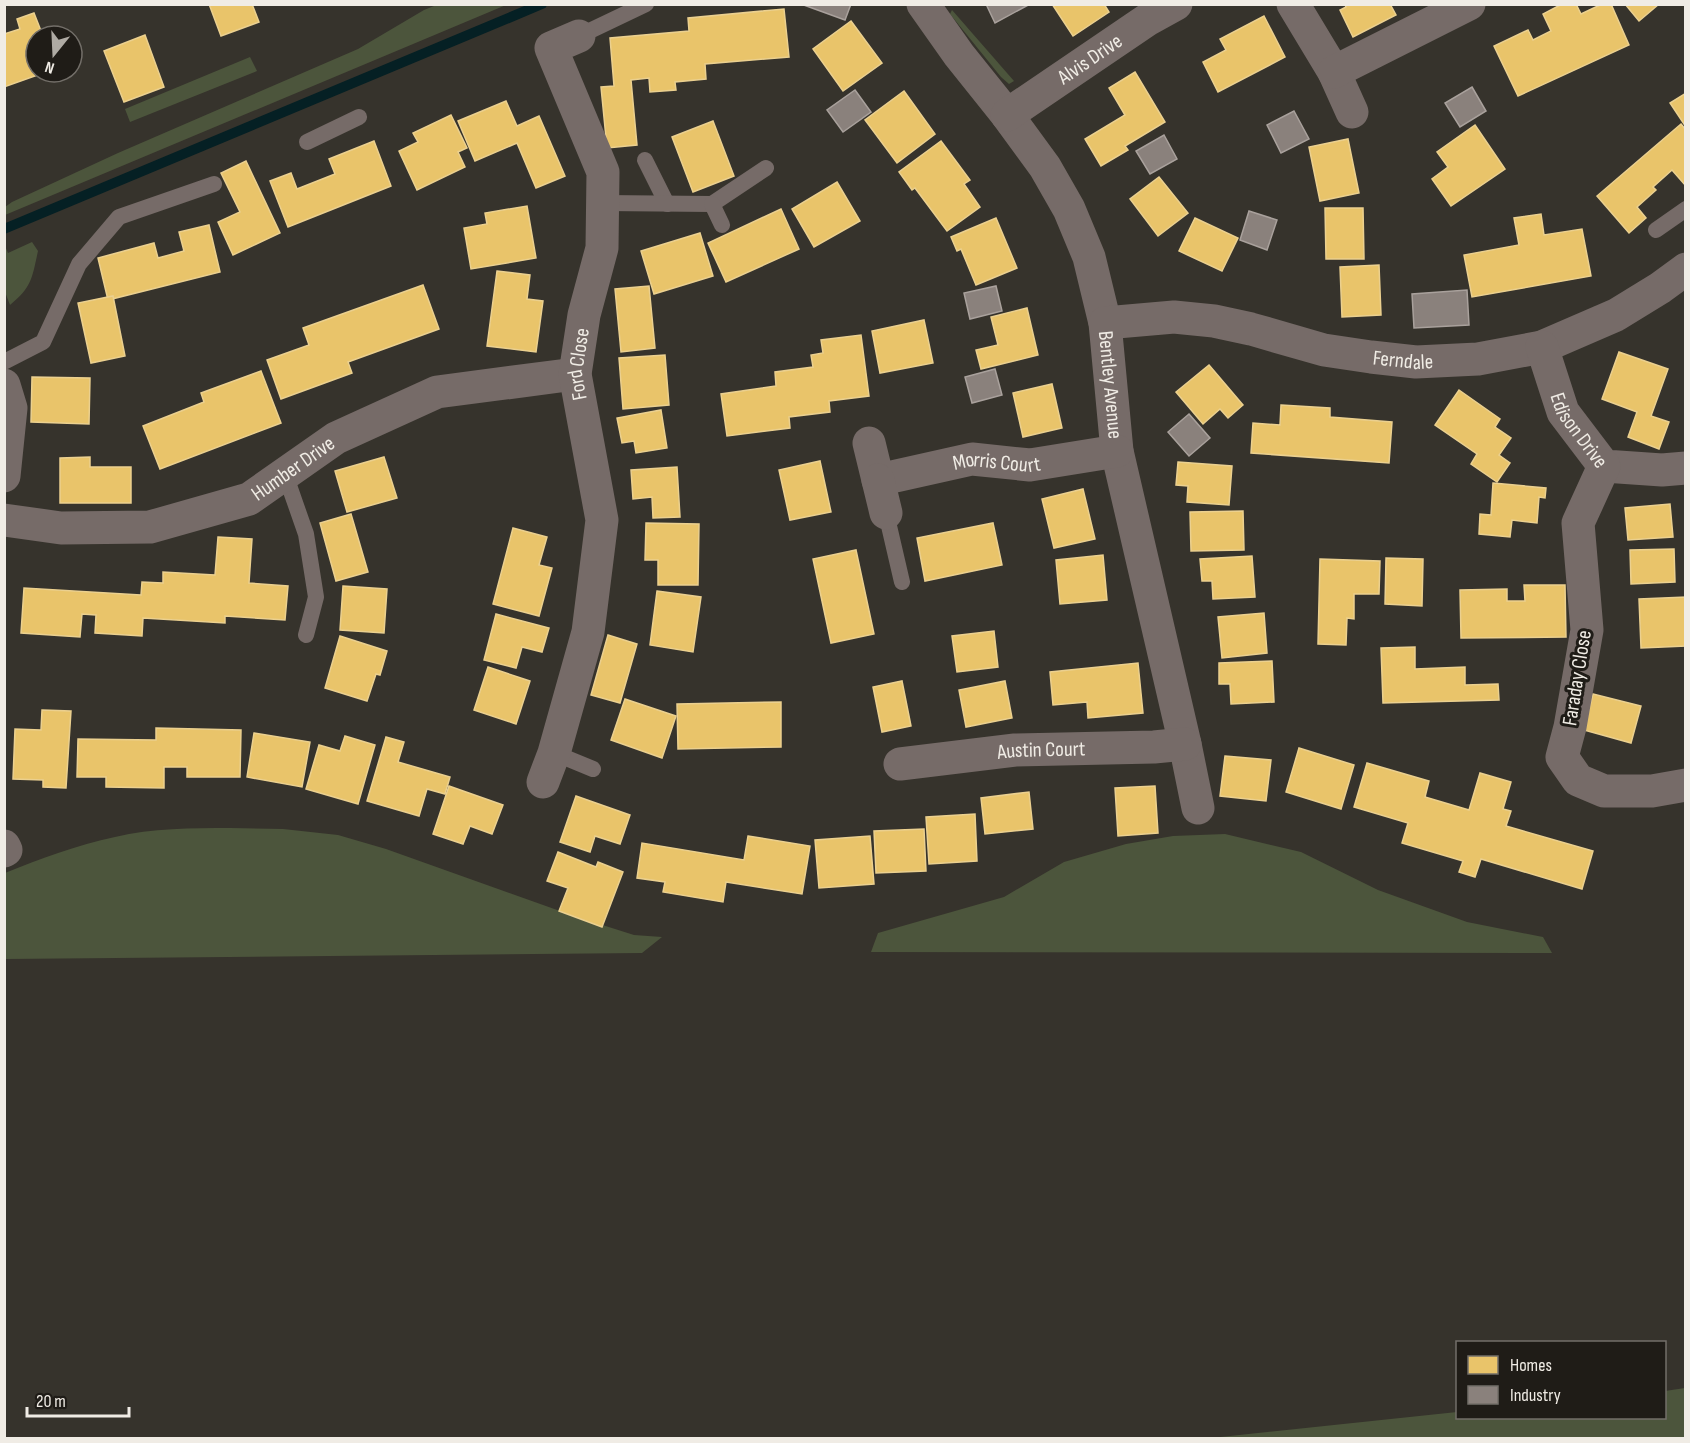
<svg xmlns="http://www.w3.org/2000/svg" width="1690" height="1443" viewBox="0 0 1690 1443" font-family="'Sofia Sans Condensed',sans-serif">
<style>
.green{fill:#4c553c}
.homes{fill:#e9c46a;stroke:#ebd08f;stroke-width:1.5}
.industry{fill:#8a817c;stroke:#a9a19c;stroke-width:1.5}
.lines{fill:none;stroke-linecap:round;stroke-linejoin:round}
.stream{stroke:#052024;stroke-width:10}
.lane{stroke:#766b68;stroke-width:16}
.street{stroke:#766b68;stroke-width:33}
.labels{text-anchor:middle;dominant-baseline:central;stroke-width:6;stroke-linejoin:round;paint-order:stroke}
.street-label{font-size:21px;fill:#f0ece5;stroke:#1f1c17}
</style>
<rect width="100%" height="100%" fill="#36332c"/>
<!-- green -->
<g class="green">
<polygon points="439,4 506,5 5,215 5,207 12,202 118,153 358,49 424,10"/>
<polygon points="952,10 1014,81 1009,84 1001,77 950,14"/>
<polygon points="250,57 257,71 130,122 125,109"/>
<path d="M32 242 38 251C32 278 32 287 10 305L5 292V246L8 253Z"/>
<path d="M230 828 283 829 338 835 386 849 574 916 634 935 662 937 642 953 5 959V873C40 859 77 845 115 837 152 828 192 828 230 828Z"/>
<polygon points="1225,834 1301,852 1378,890 1467,922 1543,937 1552,953 871,952 878,933 1004,897 1064,862 1126,844 1173,836"/>
<polygon points="1685,1388 1685,1438 1211,1438 1457,1412 1458,1418 1664,1418 1665,1391"/>
</g>
<!-- homes -->
<g class="homes">
<polygon points="209,4 252,4 259,22 221,36"/>
<polygon points="1052,4 1104,4 1109,12 1073,36"/>
<polygon points="1345,4 1390,4 1396,15 1353,37 1340,10 1346,7"/>
<polygon points="1562,4 1576,4 1581,14 1602,4 1611,4 1629,45 1518,96 1494,46 1528,30 1533,40 1551,31 1543,14"/>
<polygon points="1625,4 1659,4 1639,21"/>
<polygon points="784,9 789,57 705,64 706,79 675,82 676,90 650,92 649,78 631,80 637,145 607,148 601,87 614,86 610,38 689,31 688,18"/>
<polygon points="34,13 43,36 36,36 36,72 46,72 4,87 4,34 20,29 17,19"/>
<polygon points="1264,16 1285,57 1218,92 1203,62 1226,50 1220,39"/>
<polygon points="851,21 882,63 843,91 813,49"/>
<polygon points="145,35 164,87 124,102 104,51"/>
<polygon points="1135,72 1165,122 1125,146 1128,150 1101,166 1085,139 1125,115 1109,88"/>
<polygon points="904,91 935,134 897,163 865,120"/>
<polygon points="1686,93 1686,127 1670,103"/>
<polygon points="506,101 517,126 539,116 565,176 536,188 517,143 475,161 458,121"/>
<polygon points="451,115 467,148 458,152 465,167 417,190 399,151 418,142 413,133"/>
<polygon points="713,121 734,176 693,192 672,137"/>
<polygon points="1681,124 1686,130 1686,186 1672,170 1653,187 1656,190 1637,207 1646,218 1629,233 1597,196"/>
<polygon points="1475,125 1505,169 1451,206 1432,179 1448,167 1437,152"/>
<polygon points="1348,139 1359,193 1320,201 1309,147"/>
<polygon points="374,141 391,186 288,227 270,181 291,173 297,189 335,174 329,159"/>
<polygon points="941,141 970,180 964,184 980,207 947,231 915,188 912,190 899,172"/>
<polygon points="246,161 280,233 233,255 218,222 240,212 221,173"/>
<polygon points="1159,177 1188,213 1158,236 1130,199"/>
<polygon points="837,182 860,221 814,247 792,209"/>
<polygon points="527,206 536,258 471,269 464,228 487,224 485,213"/>
<polygon points="1325,208 1363,208 1364,259 1326,259"/>
<polygon points="781,209 799,249 726,282 708,243"/>
<polygon points="1541,214 1544,235 1582,229 1591,276 1472,297 1464,255 1519,245 1514,218"/>
<polygon points="996,218 1017,268 976,285 961,249 957,251 951,237"/>
<polygon points="1195,218 1238,238 1222,271 1179,251"/>
<polygon points="209,225 220,272 108,300 98,258 154,243 158,258 184,251 179,232"/>
<polygon points="700,233 713,276 654,294 641,251"/>
<polygon points="1379,265 1381,315 1342,317 1340,267"/>
<polygon points="497,271 530,275 527,299 543,301 536,352 487,346"/>
<polygon points="423,285 439,329 348,362 352,373 281,399 267,360 309,345 303,328"/>
<polygon points="649,286 655,348 621,352 615,289"/>
<polygon points="113,296 125,356 91,363 78,303"/>
<polygon points="1027,308 1038,355 981,369 976,350 998,345 991,317"/>
<polygon points="924,320 933,363 880,373 872,331"/>
<polygon points="861,335 869,396 829,401 830,412 789,417 790,428 727,436 721,394 776,386 775,372 813,367 811,355 823,353 821,340"/>
<polygon points="1619,352 1668,369 1651,416 1669,422 1659,449 1628,437 1637,412 1602,399"/>
<polygon points="665,355 669,405 623,409 619,358"/>
<polygon points="1209,365 1243,405 1228,418 1220,409 1203,424 1176,392"/>
<polygon points="261,371 281,423 160,469 143,426 204,402 201,393"/>
<polygon points="32,377 90,378 89,424 31,422"/>
<polygon points="1052,384 1062,428 1023,437 1013,393"/>
<polygon points="1459,390 1500,419 1495,427 1511,438 1499,455 1510,463 1497,482 1471,464 1477,454 1435,425"/>
<polygon points="1281,405 1330,408 1330,417 1392,422 1389,463 1251,453 1253,423 1280,425"/>
<polygon points="661,410 667,448 636,453 634,441 622,443 617,418"/>
<polygon points="90,457 90,467 131,467 131,503 60,503 60,458"/>
<polygon points="384,457 397,498 347,512 335,471"/>
<polygon points="820,461 831,512 790,520 779,470"/>
<polygon points="1178,462 1232,466 1229,505 1187,502 1188,486 1176,485"/>
<polygon points="677,467 680,517 653,518 652,497 633,499 631,470"/>
<polygon points="1493,483 1546,488 1545,498 1539,497 1537,523 1512,520 1510,537 1479,534 1480,514 1491,515"/>
<polygon points="1083,489 1095,539 1054,548 1042,499"/>
<polygon points="1670,504 1673,537 1628,540 1625,508"/>
<polygon points="1243,511 1244,550 1191,551 1190,512"/>
<polygon points="351,514 368,572 336,581 320,523"/>
<polygon points="646,523 699,524 698,585 658,585 658,560 645,560"/>
<polygon points="993,523 1002,565 925,581 917,538"/>
<polygon points="513,528 547,537 539,565 552,568 539,616 493,604"/>
<polygon points="218,537 252,539 249,583 288,586 285,620 225,616 225,623 143,618 142,636 95,633 96,615 82,614 80,637 21,633 24,588 141,595 142,582 163,583 163,572 215,575"/>
<polygon points="1674,549 1675,582 1631,584 1630,550"/>
<polygon points="856,550 874,634 831,643 813,559"/>
<polygon points="1103,555 1107,600 1060,604 1056,560"/>
<polygon points="1252,556 1255,597 1213,599 1212,581 1202,581 1200,559"/>
<polygon points="1386,558 1423,559 1422,606 1385,604"/>
<polygon points="1320,559 1380,561 1379,594 1354,594 1354,619 1347,618 1346,645 1318,644"/>
<polygon points="1524,585 1565,585 1566,637 1461,638 1460,590 1507,589 1507,601 1525,601"/>
<polygon points="343,586 387,589 384,633 340,630"/>
<polygon points="657,591 701,597 693,652 650,645"/>
<polygon points="1686,597 1686,646 1641,648 1639,599"/>
<polygon points="1264,613 1267,653 1222,658 1218,617"/>
<polygon points="496,614 549,628 542,652 522,647 516,668 484,660"/>
<polygon points="994,631 998,667 957,672 952,636"/>
<polygon points="608,635 637,644 620,703 591,695"/>
<polygon points="340,636 387,651 380,675 376,674 367,701 325,688"/>
<polygon points="1415,647 1415,669 1465,667 1465,685 1498,684 1499,700 1383,703 1381,648"/>
<polygon points="1272,661 1274,702 1231,704 1230,684 1219,684 1219,663"/>
<polygon points="1138,663 1143,713 1088,718 1087,702 1053,705 1050,672"/>
<polygon points="488,667 530,681 516,724 474,710"/>
<polygon points="902,681 911,726 882,732 873,687"/>
<polygon points="1005,681 1012,718 966,727 959,690"/>
<polygon points="1593,694 1641,706 1631,743 1584,730"/>
<polygon points="625,699 676,716 662,758 611,740"/>
<polygon points="781,702 781,747 678,749 677,704"/>
<polygon points="42,710 71,711 66,788 43,787 43,780 13,779 15,729 41,730"/>
<polygon points="156,728 241,730 240,777 187,777 187,767 164,767 164,788 106,787 106,777 77,777 78,739 156,740"/>
<polygon points="254,733 310,742 302,787 247,777"/>
<polygon points="345,736 375,745 358,804 306,789 319,745 340,751"/>
<polygon points="386,737 404,742 398,762 450,777 445,794 427,789 419,816 367,801"/>
<polygon points="1299,748 1354,765 1341,809 1286,792"/>
<polygon points="1225,756 1271,760 1266,801 1220,796"/>
<polygon points="1367,763 1429,781 1425,797 1469,810 1480,773 1511,782 1503,809 1511,811 1506,826 1593,851 1582,889 1481,859 1475,877 1459,872 1463,861 1402,843 1408,823 1354,807"/>
<polygon points="449,786 503,805 492,834 470,826 463,844 433,834"/>
<polygon points="1155,786 1158,833 1118,836 1115,788"/>
<polygon points="1029,792 1033,829 985,834 981,798"/>
<polygon points="576,796 630,815 620,844 595,836 590,852 560,842"/>
<polygon points="975,814 977,861 929,864 926,817"/>
<polygon points="924,829 926,871 876,873 874,831"/>
<polygon points="748,836 810,846 802,894 726,882 723,902 663,892 665,882 637,878 642,843 744,860"/>
<polygon points="870,836 874,884 819,888 815,840"/>
<polygon points="558,852 596,867 598,862 623,872 602,927 559,911 568,888 547,881"/>
</g>
<!-- industry -->
<g class="industry">
<polygon points="801,4 851,4 845,20"/>
<polygon points="986,4 1030,4 995,23"/>
<polygon points="1472,87 1486,111 1460,127 1445,103"/>
<polygon points="855,90 871,112 843,132 827,110"/>
<polygon points="1294,111 1309,139 1281,153 1267,125"/>
<polygon points="1164,135 1177,159 1150,174 1136,151"/>
<polygon points="1249,211 1277,220 1267,250 1240,240"/>
<polygon points="996,286 1002,311 970,319 964,293"/>
<polygon points="1467,290 1469,325 1414,328 1412,294"/>
<polygon points="995,369 1002,395 972,403 965,377"/>
<polygon points="1189,414 1210,438 1189,456 1168,432"/>
</g>
<g class="lines">
<!-- stream -->
<polyline class="stream" points="4,229 542,4"/>
<!-- lane -->
<g class="lane">
<polyline points="579,36 646,4"/>
<polyline points="307,142 359,117"/>
<polyline points="645,160 667,204"/>
<polyline points="603,203 712,204 766,168"/>
<polyline points="712,204 722,225"/>
<polyline points="1656,230 1686,209"/>
<polyline points="4,362 43,342 79,264 119,217 214,184"/>
<polyline points="285,474 306,534 316,597 306,635"/>
<polyline points="886,513 902,582"/>
<polyline points="554,753 593,769"/>
</g>
<!-- street -->
<g class="street">
<path id="s1" d="M923 4 959 55 1007 115 1045 167 1069 209 1089 257 1105 323 1117 451 1185 744 1198 808"/>
<polyline points="1293,4 1334,72 1352,112"/>
<polyline points="1334,72 1469,4"/>
<path id="s2" d="M1007 115 1147 20 1176 4"/>
<path id="s3" d="M1105 323 1174 317 1214 321 1251 329 1324 350 1371 357 1416 362 1478 359 1542 347 1616 315 1660 288 1686 269"/>
<path id="s4" d="M1542 347 1563 412 1604 466 1662 470 1686 468"/>
<polyline points="4,385 11,408 4,476"/>
<path id="s5" d="M869 443 878 480 972 459 1030 465 1117 451"/>
<polyline points="1604,466 1578,523 1587,630 1570,727 1562,757 1578,780 1604,791 1652,791 1686,785"/>
<polyline points="878,480 886,513"/>
<path id="s6" d="M4 520 61 528 150 527 249 499 336 438 437 392 575 374"/>
<path id="s7" d="M900 764 1015 750 1154 747 1185 744"/>
<path id="s8" d="M543 782 554 753 588 632 602 520 575 374 584 315 602 248 603 172 551 48 579 36"/>
<polyline points="4,846 6,850 4,851"/>
</g>
</g>
<g class="labels">
<!-- street labels -->
<g class="street-label">
<text stroke="none"><textPath href="#s2" startOffset="100">Alvis Drive</textPath></text>
<text stroke="none"><textPath href="#s3" startOffset="303">Ferndale</textPath></text>
<text stroke="none"><textPath href="#s8" startOffset="428">Ford Close</textPath></text>
<text stroke="none"><textPath href="#s1" startOffset="434">Bentley Avenue</textPath></text>
<text stroke="none"><textPath href="#s4" startOffset="92">Edison Drive</textPath></text>
<text stroke="none"><textPath href="#s5" startOffset="159">Morris Court</textPath></text>
<text stroke="none"><textPath href="#s6" startOffset="303">Humber Drive</textPath></text>
<text transform="translate(1577 678) rotate(-81)">Faraday Close</text>
<text stroke="none"><textPath href="#s7" startOffset="142">Austin Court</textPath></text>
</g>
</g>
<!-- border -->
<rect width="1690" height="1443" fill="none" stroke="#f0ece5" stroke-width="12"/>
<!-- legend -->
<rect x="1456" y="1341" width="210" height="78" fill="#1f1c17" stroke="#736f69" stroke-width="1.5"/>
<rect x="1468" y="1356" width="30" height="18" fill="#e9c46a" stroke="#736f69" stroke-width="1.5"/>
<text x="1510" y="1371" font-size="18" fill="#f0ece5">Homes</text>
<rect x="1468" y="1386" width="30" height="18" fill="#8a817c" stroke="#736f69" stroke-width="1.5"/>
<text x="1510" y="1401" font-size="18" fill="#f0ece5">Industry</text>
<!-- north arrow -->
<g transform="translate(54 54) rotate(198)"><circle r="28" fill="#1f1c17" stroke="#736f69" stroke-width="1.5"/>
<path d="M0-4.5L10 22L0 15L-10 22Z" fill="#afaba4"/>
<text y="-9" font-size="16" font-weight="bold" text-anchor="middle" fill="#f0ece5">N</text>
</g>
<!-- scale -->
<path d="M27 1407v9h102v-9" fill="none" stroke="#f0ece5" stroke-width="3"/>
<text x="36" y="1407" font-size="18" fill="#f0ece5" stroke="#1f1c17" stroke-width="4.5" paint-order="stroke">20 m</text>
</svg>
